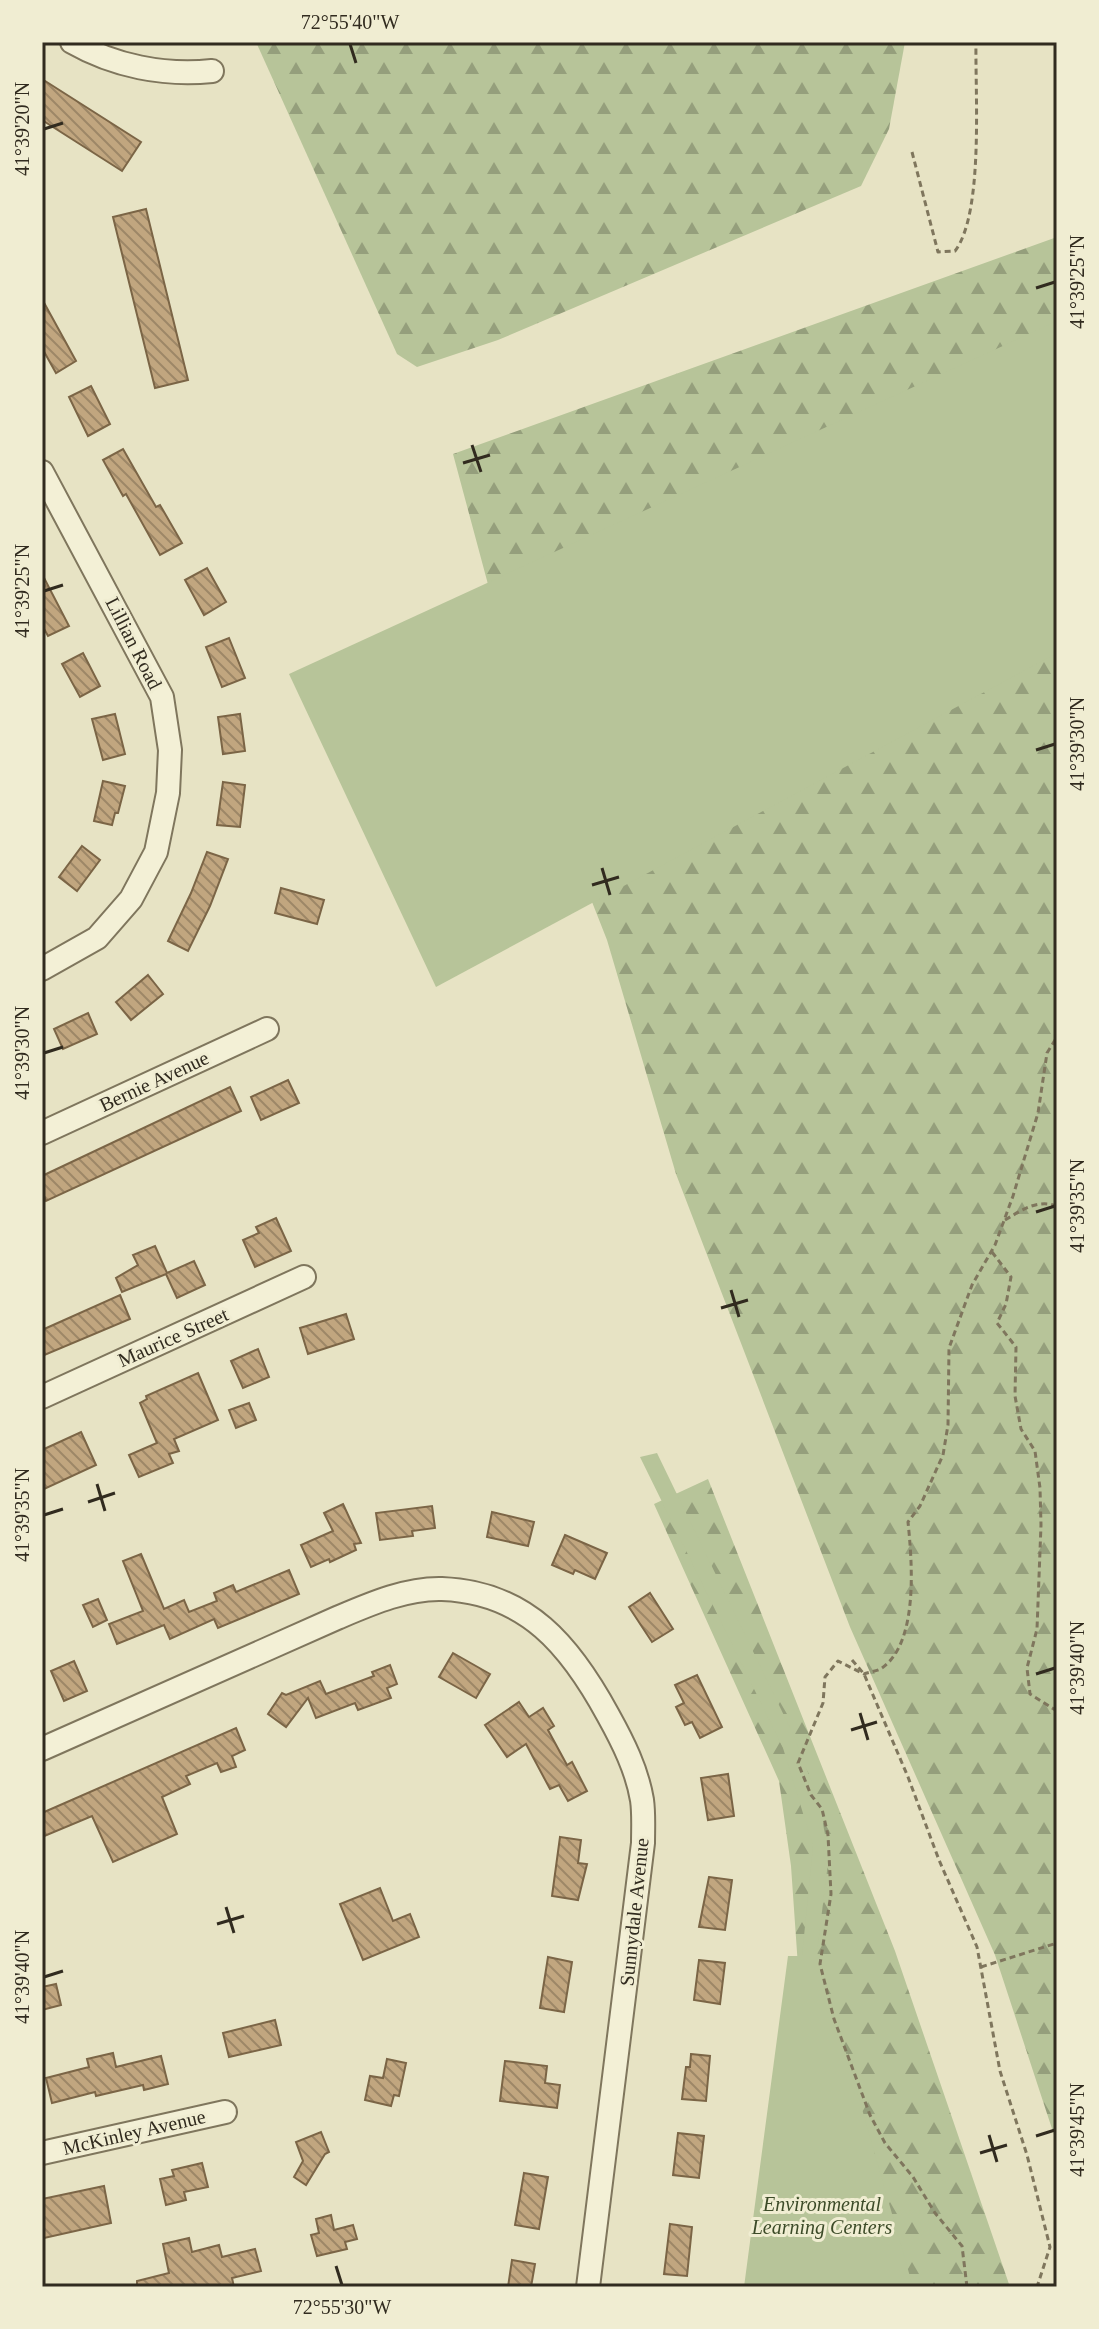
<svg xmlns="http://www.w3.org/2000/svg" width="1099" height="2329" viewBox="0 0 1099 2329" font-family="'Times New Roman',serif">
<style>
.forest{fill:url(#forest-firs)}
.green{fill:#b7c499}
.building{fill:url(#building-back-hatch);stroke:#7b6546;stroke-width:2}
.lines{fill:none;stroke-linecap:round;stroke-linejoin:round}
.street-casing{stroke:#7f765d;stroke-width:26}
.path{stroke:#7f765d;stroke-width:3;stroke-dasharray:6 4;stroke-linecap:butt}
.street{stroke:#f3f0d6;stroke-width:22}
.ticks{fill:none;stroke:#312b1f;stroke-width:3}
.labels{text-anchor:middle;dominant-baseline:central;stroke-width:6;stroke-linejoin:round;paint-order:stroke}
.street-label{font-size:20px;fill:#312b1f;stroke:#f0edd2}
.park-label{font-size:20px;font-style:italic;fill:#3c4b28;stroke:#f0edd2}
.neatline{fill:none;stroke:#312b1f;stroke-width:3}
.ticks-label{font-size:20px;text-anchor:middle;fill:#312b1f}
</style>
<defs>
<pattern id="forest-firs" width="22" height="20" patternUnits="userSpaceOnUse" patternTransform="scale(2)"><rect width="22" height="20" fill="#b7c499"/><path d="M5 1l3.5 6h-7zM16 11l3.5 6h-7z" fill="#959f7c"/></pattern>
<pattern id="building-back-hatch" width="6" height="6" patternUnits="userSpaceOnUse" patternTransform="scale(2)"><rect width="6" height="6" fill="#c1a67f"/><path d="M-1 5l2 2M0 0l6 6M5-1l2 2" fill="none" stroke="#9d8767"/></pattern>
</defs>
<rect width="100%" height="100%" fill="#e7e3c4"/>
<!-- forest -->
<g class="forest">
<polygon points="256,42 905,42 889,129 861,186 498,340 417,367 397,354"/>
<polygon points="1057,237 1057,2144 995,1955 850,1627 676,1174 607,940 533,752 453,454"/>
<polygon points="708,1479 895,1951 1010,2287 770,2287 802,2024 791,1866 779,1781 654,1504"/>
</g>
<!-- green -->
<g class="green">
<polygon points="1057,321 1057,653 436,987 289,674"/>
<polygon points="657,1453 793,1734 818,1798 829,1855 817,1952 913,2287 744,2287 788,1956 802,1956 813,1846 783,1748 640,1457"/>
</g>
<!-- building -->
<g class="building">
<polygon points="42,79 141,142 122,171 42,120"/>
<polygon points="146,209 188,380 155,388 113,217"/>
<polygon points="42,299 76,361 56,373 42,348"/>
<polygon points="91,386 110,424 88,436 69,397"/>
<polygon points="123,449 156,507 160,505 182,543 160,555 126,494 123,496 103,460"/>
<polygon points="207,568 226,602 204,615 185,580"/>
<polygon points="42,574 69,626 48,636 42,625"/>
<polygon points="229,638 245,678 222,687 206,647"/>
<polygon points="83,653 100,686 80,697 62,664"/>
<polygon points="115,714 125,754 103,760 92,719"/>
<polygon points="240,714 245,751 223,754 218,717"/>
<polygon points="103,781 125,786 118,813 115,813 112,825 94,821"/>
<polygon points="223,782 245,785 240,827 217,825"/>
<polygon points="82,846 100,860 77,891 59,877"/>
<polygon points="207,852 228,859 210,906 188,951 168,941 191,893"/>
<polygon points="281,888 324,900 317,924 275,913"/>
<polygon points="148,975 163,994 131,1020 116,1002"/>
<polygon points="88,1013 97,1034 63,1049 54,1029"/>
<polygon points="288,1080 299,1103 261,1120 251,1097"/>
<polygon points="230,1087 241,1111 46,1201 42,1191 42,1176"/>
<polygon points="276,1218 291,1251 255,1267 243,1240 259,1233 256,1227"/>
<polygon points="155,1246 167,1273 194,1261 205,1285 177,1298 166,1274 122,1292 116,1278 138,1265 133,1255"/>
<polygon points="120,1295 130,1319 42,1356 42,1330"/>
<polygon points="346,1314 354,1339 308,1354 300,1328"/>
<polygon points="258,1349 269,1377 243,1388 231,1361"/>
<polygon points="198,1373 218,1420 174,1439 179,1451 169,1454 173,1463 139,1477 129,1455 157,1443 140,1403 147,1399 146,1396"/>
<polygon points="249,1403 256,1420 236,1428 229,1410"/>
<polygon points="81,1432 96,1465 42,1490 42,1450"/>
<polygon points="343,1504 361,1543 354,1544 356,1550 330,1562 329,1559 311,1567 301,1545 333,1531 324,1513"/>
<polygon points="432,1506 435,1528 412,1531 413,1536 380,1540 376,1513"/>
<polygon points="492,1512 534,1522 528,1546 487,1537"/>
<polygon points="565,1535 607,1553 595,1579 575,1570 573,1574 552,1565"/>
<polygon points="141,1554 164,1609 184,1600 189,1612 217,1601 214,1593 233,1585 236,1592 289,1570 299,1594 218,1628 214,1619 170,1639 164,1625 117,1644 109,1624 143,1611 123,1561"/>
<polygon points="650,1593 673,1629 652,1642 629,1607"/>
<polygon points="98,1599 107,1620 93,1627 83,1605"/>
<polygon points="453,1653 490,1674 476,1698 439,1677"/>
<polygon points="74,1661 87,1691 64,1701 51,1671"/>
<polygon points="390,1665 397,1684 387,1688 391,1698 358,1710 355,1703 316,1718 308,1698 286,1727 268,1714 282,1693 286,1695 320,1681 326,1694 374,1676 372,1672"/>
<polygon points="697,1675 722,1727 700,1738 692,1722 685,1725 676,1707 684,1703 675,1685"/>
<polygon points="519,1702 529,1717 543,1708 554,1726 548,1730 567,1765 572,1762 587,1791 568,1801 559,1785 550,1789 526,1744 507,1757 485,1725"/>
<polygon points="236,1728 245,1750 232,1756 236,1767 221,1772 217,1763 186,1776 190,1784 162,1797 177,1834 113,1862 92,1816 42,1837 42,1813"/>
<polygon points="728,1774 734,1816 708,1820 701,1778"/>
<polygon points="560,1837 581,1840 578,1863 587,1864 578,1900 552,1896"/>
<polygon points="709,1877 732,1880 725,1930 699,1927"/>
<polygon points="380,1888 393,1921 410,1914 419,1937 363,1960 340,1904"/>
<polygon points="548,1957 572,1962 564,2012 540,2008"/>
<polygon points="699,1960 725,1963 720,2004 694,2000"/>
<polygon points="56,1984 61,2005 42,2010 42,1987"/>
<polygon points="275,2020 281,2045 229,2057 223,2033"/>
<polygon points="113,2053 116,2067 161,2056 168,2084 144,2090 143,2085 96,2096 95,2092 52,2103 46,2078 89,2067 87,2059"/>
<polygon points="691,2054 710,2056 706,2101 682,2099 686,2067 690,2067"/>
<polygon points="387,2059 406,2063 399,2096 394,2095 391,2106 365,2100 370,2076 383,2078"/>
<polygon points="505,2061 547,2066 545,2083 560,2085 557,2108 500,2101"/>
<polygon points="321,2132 329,2152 325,2154 306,2185 294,2177 303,2161 296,2142"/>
<polygon points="678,2133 704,2136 699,2178 673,2175"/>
<polygon points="202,2163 208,2187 184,2192 186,2200 166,2205 160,2179 174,2176 172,2170"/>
<polygon points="524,2173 548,2177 539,2229 515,2225"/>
<polygon points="104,2186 111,2223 44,2238 42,2199"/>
<polygon points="331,2215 334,2230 353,2225 357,2239 345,2242 347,2249 317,2256 311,2235 319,2233 316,2219"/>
<polygon points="670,2224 692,2227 687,2276 664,2274"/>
<polygon points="189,2238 192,2252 219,2245 222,2257 255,2249 261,2271 232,2278 234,2287 137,2287 137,2281 169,2273 163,2244"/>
<polygon points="512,2260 535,2264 531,2287 508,2287"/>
</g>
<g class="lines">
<defs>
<g id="street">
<path d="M72 42C114 66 164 76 212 71"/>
<polyline points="42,472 162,697 170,750 168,793 156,852 131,899 97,938 42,969"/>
<polyline points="42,1133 267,1029"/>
<polyline points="42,1397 304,1277"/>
<path d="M42 1749 337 1618C370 1604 406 1588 442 1589 527 1592 571 1647 608 1715 623 1742 637 1770 642 1800 644 1814 643 1829 643 1843L588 2287"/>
<polyline points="42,2153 225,2112"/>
</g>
</defs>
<!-- street casing -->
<use href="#street" class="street-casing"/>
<!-- path -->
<g class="path">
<path d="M912 152 938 252 955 251C984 213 975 92 976 42"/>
<path d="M1005 1220C1022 1210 1037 1199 1057 1206"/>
<polyline points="992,1252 1011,1277 1006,1304 997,1323 1016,1347 1015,1396 1021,1429 1035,1451 1040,1488 1041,1525 1037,1629 1027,1668 1030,1694 1057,1711"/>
<polyline points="852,1660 864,1674 908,1777 939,1860 977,1947 1000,2071 1027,2155 1050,2247 1037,2287"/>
<polyline points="981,1967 1057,1943"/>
<path d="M967 2287 962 2246 935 2213 913 2177 885 2143 870 2115 834 2019 820 1964 831 1894 828 1835 822 1809 811 1795 798 1763 823 1703 825 1677 838 1661 864 1674C869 1672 878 1671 882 1668 919 1642 912 1561 908 1522L920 1506 943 1455 948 1425 949 1348 972 1285 995 1245 1013 1196 1038 1113 1047 1053 1057 1037"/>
</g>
<!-- street -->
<use href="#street" class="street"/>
</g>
<!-- ticks -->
<path class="ticks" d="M350 44 356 63M44 129 63 123M1036 288 1055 282M472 445 481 472M463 463 490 455M44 591 63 585M1036 750 1055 744M602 868 610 895M592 885 619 877M44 1053 63 1047M1036 1212 1055 1206M731 1290 739 1317M721 1308 748 1300M97 1484 105 1511M88 1502 115 1493M44 1515 63 1509M1036 1674 1055 1668M860 1713 868 1740M851 1730 877 1722M226 1907 234 1933M217 1924 244 1916M44 1977 63 1971M989 2135 997 2162M1036 2136 1055 2130M980 2153 1007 2145M336 2266 342 2285"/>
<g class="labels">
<!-- street labels -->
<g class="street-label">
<text transform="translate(134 643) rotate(63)">Lillian Road</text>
<text transform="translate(154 1081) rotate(-25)">Bernie Avenue</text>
<text transform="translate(173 1337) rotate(-24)">Maurice Street</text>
<text transform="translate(634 1912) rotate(-84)">Sunnydale Avenue</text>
<text transform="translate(134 2132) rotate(-13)">McKinley Avenue</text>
</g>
<!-- park labels -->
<g class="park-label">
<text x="822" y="2204">Environmental<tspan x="822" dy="23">Learning Centers</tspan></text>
</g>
</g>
<!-- border -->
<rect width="1099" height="2329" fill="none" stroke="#f0edd2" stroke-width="88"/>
<rect x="44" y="44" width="1011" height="2241" class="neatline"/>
<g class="ticks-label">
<text x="350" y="29">72°55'40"W</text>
<text transform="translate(22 129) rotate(-90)" y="7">41°39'20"N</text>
<text transform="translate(1077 282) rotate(-90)" y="7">41°39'25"N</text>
<text transform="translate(22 591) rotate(-90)" y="7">41°39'25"N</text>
<text transform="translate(1077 744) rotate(-90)" y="7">41°39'30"N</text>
<text transform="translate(22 1053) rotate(-90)" y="7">41°39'30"N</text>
<text transform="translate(1077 1206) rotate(-90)" y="7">41°39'35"N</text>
<text transform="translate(22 1515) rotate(-90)" y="7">41°39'35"N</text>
<text transform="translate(1077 1668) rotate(-90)" y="7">41°39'40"N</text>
<text transform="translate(22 1977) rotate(-90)" y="7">41°39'40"N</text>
<text transform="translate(1077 2130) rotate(-90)" y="7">41°39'45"N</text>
<text x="342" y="2314">72°55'30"W</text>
</g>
</svg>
